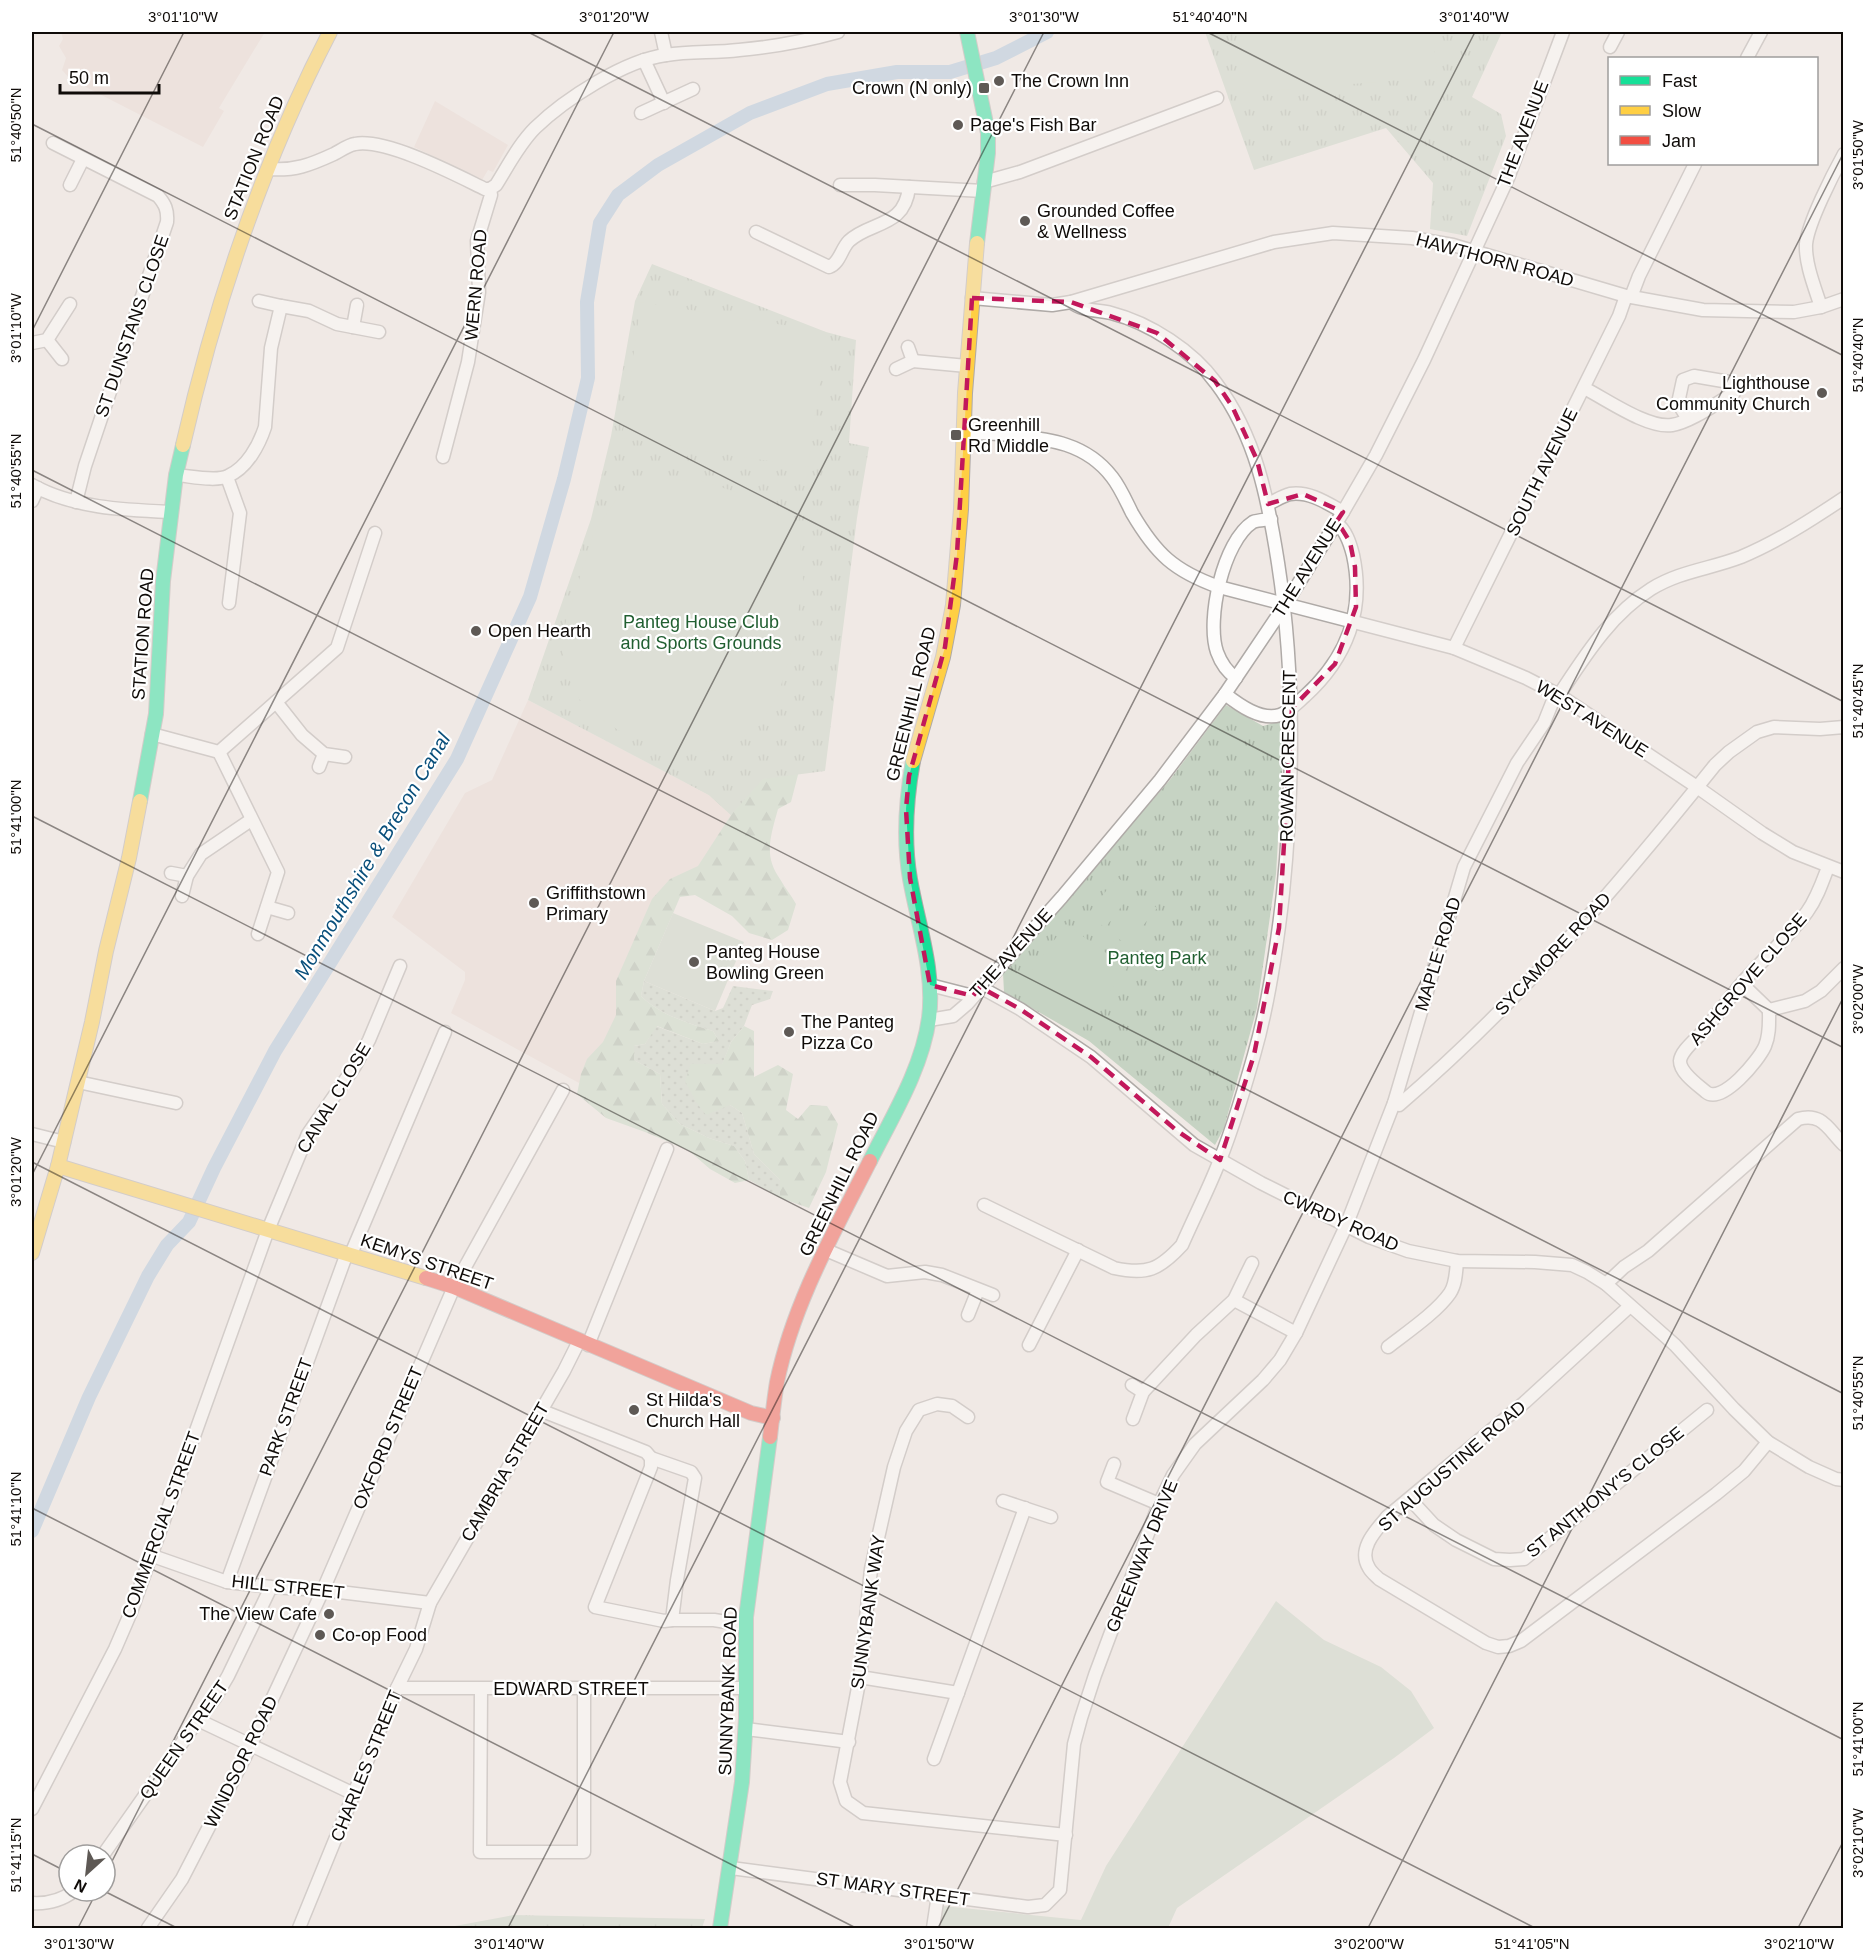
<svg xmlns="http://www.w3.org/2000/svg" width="1875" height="1960" viewBox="0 0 1875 1960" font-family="Arial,sans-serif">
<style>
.built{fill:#e8dad3}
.grass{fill:url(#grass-dots)}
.forest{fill:url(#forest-firs)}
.park{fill:url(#park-tufts)}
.garden{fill:#c6d3c3}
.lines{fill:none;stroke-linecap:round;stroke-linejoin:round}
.canal{stroke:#a9c4db;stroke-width:14}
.street-casing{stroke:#afaaa7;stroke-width:15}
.fast-casing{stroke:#afaaa7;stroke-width:16}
.slow-casing{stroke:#afaaa7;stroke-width:16}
.jam-casing{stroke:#afaaa7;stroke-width:16}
.street{stroke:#fdfcfb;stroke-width:12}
.fast{stroke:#16e098;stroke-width:14}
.slow{stroke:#ffcf43;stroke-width:14}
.jam{stroke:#f24e42;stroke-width:14}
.marked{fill:none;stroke:#c2185b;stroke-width:4.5;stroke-dasharray:12 8;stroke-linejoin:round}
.ticks{fill:none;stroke:#0f0b08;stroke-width:1.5;stroke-opacity:0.45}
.poi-dot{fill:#5e5955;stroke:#fff;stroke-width:2}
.labels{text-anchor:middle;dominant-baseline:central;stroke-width:4.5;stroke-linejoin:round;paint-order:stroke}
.poi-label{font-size:18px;fill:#0f0b08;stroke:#fff;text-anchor:start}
.street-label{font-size:18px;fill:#0f0b08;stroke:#fff}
.park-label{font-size:18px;fill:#215f31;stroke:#fff}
.water-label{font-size:20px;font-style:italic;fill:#094f7b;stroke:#fff}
.neatline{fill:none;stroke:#0f0b08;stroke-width:2}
.ticks-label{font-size:15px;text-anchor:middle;fill:#0f0b08}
</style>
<defs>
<pattern id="grass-dots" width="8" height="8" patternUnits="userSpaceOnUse" patternTransform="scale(1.5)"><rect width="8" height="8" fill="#c6d3c3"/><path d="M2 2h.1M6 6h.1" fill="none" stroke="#a9b4a6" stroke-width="1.8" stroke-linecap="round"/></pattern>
<pattern id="forest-firs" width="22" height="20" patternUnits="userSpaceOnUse" patternTransform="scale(1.5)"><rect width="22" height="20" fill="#c3d7c2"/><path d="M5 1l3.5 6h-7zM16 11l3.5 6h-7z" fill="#a6b7a5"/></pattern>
<pattern id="park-tufts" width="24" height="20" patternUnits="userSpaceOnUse" patternTransform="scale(1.5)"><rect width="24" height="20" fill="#c6d3c3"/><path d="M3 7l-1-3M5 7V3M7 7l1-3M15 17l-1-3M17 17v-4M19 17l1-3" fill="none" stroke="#a9b4a6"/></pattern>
</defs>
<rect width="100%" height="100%" fill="#f0e9e5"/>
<!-- built -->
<g class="built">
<polygon points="61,32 265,32 219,108 224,111 203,147 70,79 62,70 66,58 59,46 63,39"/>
<polygon points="435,101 508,145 493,172 488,170 482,180 414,147"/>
<polygon points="528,700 738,810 698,889 673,889 605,1049 579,1083 451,1013 465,980 465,972 392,917 465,793 492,780"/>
</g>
<!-- grass -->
<path class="grass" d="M644 981 715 1011 723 1008 733 986 773 991 770 999 752 1005 744 1026 731 1042 722 1065 730 1105 742 1113 754 1154 780 1180V1198L749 1180 745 1161 734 1146 709 1138 680 1124 662 1104 660 1074 634 1060V1046L645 1044 656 1026 703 1044 719 1041 713 1031C688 1023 660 1015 641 996Z"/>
<!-- forest -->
<g class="forest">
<path d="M801 763 791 802 778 809C771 835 763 856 780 879 785 888 791 895 796 904L788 930 772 940 749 933 732 916 695 895 680 897 644 981 641 996C660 1015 688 1023 713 1031L719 1041 703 1044 657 1026 645 1044 634 1046V1060L660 1074 662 1104 680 1124 709 1138 734 1146 745 1161 749 1180 735 1183 710 1169 688 1150 645 1132 606 1118 577 1094 581 1074 587 1059 603 1042 616 1015V981L652 899 670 879 698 866 731 815 709 795 685 782Z"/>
<polygon points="744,1026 754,1031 754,1077 778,1065 793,1074 786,1110 798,1119 810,1105 827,1106 838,1124 826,1172 809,1208 780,1198 780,1180 754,1154 742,1113 730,1105 706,1115 696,1102 685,1081 691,1064 722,1064 731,1042"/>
</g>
<!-- park -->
<g class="park">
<polygon points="1205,32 1502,32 1472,97 1501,114 1506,136 1467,236 1430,229 1433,183 1386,128 1254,170"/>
<polygon points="652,264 826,332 856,340 849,443 869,447 857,518 825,771 763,779 731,815 709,795 528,700 591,519 611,436 635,301"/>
<polygon points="1226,705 1263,726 1285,720 1276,874 1257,1008 1224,1128 1215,1145 1089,1041 1004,992 1003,973 1169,781"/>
<polygon points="514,1915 705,1919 702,1928 444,1928"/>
</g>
<!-- garden -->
<g class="garden">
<polygon points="1239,32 1433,32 1437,77 1244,93"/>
<polygon points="641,302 826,332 808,467 622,438"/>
<polygon points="661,479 702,481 748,496 779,516 800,543 803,580 793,646 778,695 761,723 728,749 693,753 626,735 595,715 579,699 568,677 562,651 564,628 594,532 616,500"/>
<polygon points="1117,877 1134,890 1105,928 1088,914"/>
<polygon points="1140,895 1157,908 1127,946 1111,932"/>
<polygon points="673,913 744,942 715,1011 644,981"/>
<polygon points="1066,924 1127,968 1082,1029 1022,984"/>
<polygon points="1276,1601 1324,1640 1381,1667 1411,1691 1434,1728 1394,1758 1177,1908 1168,1928 940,1928 943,1906 1081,1920 1106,1866"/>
</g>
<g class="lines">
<!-- canal -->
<polyline class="canal" points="32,1531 89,1397 148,1276 167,1245 189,1222 214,1168 275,1051 457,759 530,597 564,479 588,378 587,302 600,223 618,195 658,165 750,113 827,84 897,72 950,72 996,58 1047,32"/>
<defs>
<g id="street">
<polyline points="661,32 666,55"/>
<polyline points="1610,47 1618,32"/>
<polyline points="1747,58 1761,32"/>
<polyline points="644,60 664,103"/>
<polyline points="641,113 693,89"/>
<path d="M53 143 158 196C165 204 168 210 167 222L85 466 76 502"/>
<path d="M268 169C295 171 310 165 334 154 340 151 348 145 355 144 386 138 456 175 485 189H490"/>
<polyline points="984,182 1020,172 1217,98"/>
<polyline points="70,185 83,159"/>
<polyline points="840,185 875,185 983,191"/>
<path d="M756 232 829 267C840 263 841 249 849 241 870 221 905 228 909 187"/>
<polyline points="1631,297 1639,276 1695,164"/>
<polyline points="972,298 1052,305 1071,302 1274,242 1333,233 1412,238 1453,245 1626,296 1703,310 1794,312 1821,307 1844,299"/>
<polyline points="259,301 281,306"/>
<path d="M1821 307C1815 288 1805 264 1806 244 1808 223 1833 174 1844 154"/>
<polyline points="353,327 357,305"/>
<polyline points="47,340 62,359"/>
<polyline points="32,343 47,340 70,304"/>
<polyline points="913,361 967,366"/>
<polyline points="896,369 913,361 908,347"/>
<path d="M1584 388C1606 399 1648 429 1672 425 1691 422 1718 402 1734 393L1729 382 1694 376 1683 380 1678 403 1688 419"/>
<path d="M964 434C980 432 995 434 1010 435 1049 439 1086 443 1112 477 1120 487 1126 501 1132 513 1156 554 1174 571 1219 587L1454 648 1526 678 1559 695 1697 787 1762 833 1793 852 1844 872"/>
<path d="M443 457 468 362 479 292 477 241 491 195 490 189 496 185C508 166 519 144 535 128 565 99 625 60 666 55 690 51 715 53 739 50 772 47 806 41 838 32"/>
<path d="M176 475C190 476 216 482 228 476 247 468 259 445 265 427L271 348 281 306 309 311 337 324 379 332"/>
<polyline points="227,477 240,513 229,603"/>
<path d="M32 485C73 508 124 510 171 512"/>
<polyline points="32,501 38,488"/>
<path d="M1268 504C1275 501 1282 496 1290 494 1309 491 1327 503 1343 512"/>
<polyline points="1454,648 1619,316 1626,296"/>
<path d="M1236 678C1226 671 1221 663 1217 652 1206 620 1223 541 1253 522 1258 520 1266 520 1271 519"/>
<path d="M1225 694C1239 705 1261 721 1280 715 1289 712 1298 702 1305 696 1347 658 1365 610 1353 555 1350 543 1346 530 1336 523"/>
<path d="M1559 695C1585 656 1610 615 1651 589 1680 571 1710 569 1741 557 1777 542 1811 520 1844 498"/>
<polyline points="276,702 302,735 324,754 345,757"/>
<polyline points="152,734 219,752 337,648 375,533"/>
<polyline points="219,752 278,872 258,934"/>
<polyline points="319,767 324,754"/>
<path d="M1828 867C1822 883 1817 898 1807 912 1788 938 1763 959 1742 983 1729 998 1718 1015 1705 1029 1698 1038 1681 1050 1680 1061 1680 1073 1698 1085 1706 1092 1722 1105 1759 1060 1765 1046 1770 1034 1769 1022 1769 1010L1805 1001 1821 991 1844 968"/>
<polyline points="171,873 187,876"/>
<polyline points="182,896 187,876 201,854 251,820"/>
<polyline points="267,907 288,913"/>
<polyline points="1742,984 1769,1010"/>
<polyline points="930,985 973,996"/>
<polyline points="980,987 1020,1009 1091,1057 1194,1145 1261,1183 1369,1237 1408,1251 1457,1261 1535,1262 1572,1265 1587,1272 1606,1284 1675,1345 1734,1409 1768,1442 1809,1467 1836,1479 1844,1480"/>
<polyline points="929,1020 953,1016 967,1004 1062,897 1160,780 1225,694 1285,605 1343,512 1376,455 1424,360 1508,178 1563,32"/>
<polyline points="78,1082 176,1103"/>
<path d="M1394 1103 1399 1105C1517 1004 1618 886 1715 765L1729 752 1757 732 1774 727 1820 729 1844 727"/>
<polyline points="32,1134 64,1142"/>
<path d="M984 1205 1114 1268C1147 1275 1159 1270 1182 1245 1193 1220 1205 1196 1215 1172 1231 1135 1243 1094 1254 1055 1269 1003 1277 947 1283 893 1294 783 1295 672 1278 563 1268 499 1256 436 1216 383 1193 351 1150 323 1111 313 1098 310 1082 311 1071 302"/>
<polyline points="826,1250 887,1276 925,1272 942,1275 993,1295"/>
<polyline points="351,1254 445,1032"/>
<path d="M1606 1284 1624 1267 1648 1251 1798 1119C1822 1112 1828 1129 1844 1145"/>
<polyline points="1234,1300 1296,1333"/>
<path d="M1630 1306 1525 1402 1388 1516C1376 1530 1357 1549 1369 1568 1371 1572 1376 1576 1379 1579L1486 1643 1498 1647 1509 1646 1521 1641 1716 1494 1744 1471 1768 1442"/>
<polyline points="968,1315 978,1290"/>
<polyline points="588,1345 667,1149"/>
<polyline points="1029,1345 1078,1250"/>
<path d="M1388 1347C1406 1333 1437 1312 1450 1293 1456 1284 1456 1272 1457 1261"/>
<polyline points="1132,1385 1143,1392"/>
<polyline points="540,1410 646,1452 651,1458 651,1467 595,1607 664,1621 672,1620"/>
<polyline points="968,1417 952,1406 937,1404 919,1410 906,1431 894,1467 871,1569 860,1677 840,1782 846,1801 863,1813 1066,1835"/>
<polyline points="1133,1419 1143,1392 1196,1335 1234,1300 1252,1263"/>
<polyline points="651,1458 691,1472 695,1478 677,1580 672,1620 714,1620 745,1625"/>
<polyline points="1114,1464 1107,1482 1159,1504"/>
<polyline points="1410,1499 1434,1525 1456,1540 1494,1559 1510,1560 1524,1559 1707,1410"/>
<polyline points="1003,1501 1051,1517"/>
<polyline points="150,1555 227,1582 271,1587 323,1590 430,1603"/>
<polyline points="227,1582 347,1253"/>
<polyline points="860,1677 958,1693"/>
<polyline points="397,1688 745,1688"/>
<polyline points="481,1689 480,1852 584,1852 584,1689"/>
<polyline points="198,1720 354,1794"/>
<polyline points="746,1729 849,1742"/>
<polyline points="934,1759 1025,1508"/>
<polyline points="32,1809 115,1649 131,1612 268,1230 308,1134 355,1066 369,1040 400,966"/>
<polyline points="103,1855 198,1720 215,1698 228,1676 271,1587"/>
<polyline points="731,1868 1028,1907 1045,1905 1060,1890 1074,1744 1081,1718 1095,1675 1159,1504 1173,1475 1195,1444 1263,1380 1280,1360 1296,1333 1346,1226 1394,1103 1464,867 1517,763 1544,723 1556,693"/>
<path d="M32 1903C47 1904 62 1900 74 1891"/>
<polyline points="148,1928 182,1879 246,1755 323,1590 454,1287 563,1090"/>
<polyline points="299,1928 397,1688 416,1649 430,1603 564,1371 579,1341"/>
<polyline points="933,1928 938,1895"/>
</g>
<g id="fast">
<polyline points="967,32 988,133 988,153 977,243"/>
<polyline points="140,801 156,714 163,581 176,475 183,445"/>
<path d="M870 1161C892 1117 922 1069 929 1018 935 971 918 925 910 879 903 839 906 800 913 761"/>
<polyline points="720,1928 742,1782 746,1718 746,1617 770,1437"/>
</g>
<g id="slow">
<path d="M183 445C216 301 262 163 330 32"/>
<polyline points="913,761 943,657 953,605 961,509 965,393 977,243"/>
<polyline points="58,1166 426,1278"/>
<polyline points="32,1253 58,1166 92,1022 106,951 129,858 140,801"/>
</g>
<g id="jam">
<polyline points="426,1278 454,1287 751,1413 773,1418"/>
<path d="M770 1437C772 1419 774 1400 777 1382 793 1304 834 1232 870 1161"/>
</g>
</defs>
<!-- street casing -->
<use href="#street" class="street-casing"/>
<!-- fast casing -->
<use href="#fast" class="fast-casing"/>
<!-- slow casing -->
<use href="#slow" class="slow-casing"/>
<!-- jam casing -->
<use href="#jam" class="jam-casing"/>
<!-- street -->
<use href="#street" class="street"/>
<!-- fast -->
<use href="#fast" class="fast"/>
<!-- slow -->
<use href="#slow" class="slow"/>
<!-- jam -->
<use href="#jam" class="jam"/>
</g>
<!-- marked area -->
<path d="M0 0H1875V1960H0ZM972 298 1071 302 1157 333 1215 381 1232 406 1257 460 1268 504 1303 494 1343 512 1337 521 1350 542 1355 567 1356 607 1335 664 1292 708 1279 928 1254 1055 1220 1160 1176 1130 1091 1057 1020 1009 980 987 973 996 930 985 910 878 906 809 909 776 945 647 957 554Z" fill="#f0e9e5" fill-opacity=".55" fill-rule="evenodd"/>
<path class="marked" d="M972 298 1071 302 1157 333 1215 381 1232 406 1257 460 1268 504 1303 494 1343 512 1337 521 1350 542 1355 567 1356 607 1335 664 1292 708 1279 928 1254 1055 1220 1160 1176 1130 1091 1057 1020 1009 980 987 973 996 930 985 910 878 906 809 909 776 945 647 957 554Z"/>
<!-- ticks -->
<path class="ticks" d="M528 32 1844 702M1207 32 1844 356M32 124 1844 1048M32 331 184 32M32 470 1844 1394M32 816 1844 1740M32 1162 1535 1928M32 1175 614 32M32 1508 856 1928M32 1854 69 1873M105 1875 1044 32M104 1891 177 1928M78 1928 97 1891M508 1928 1475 32M938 1928 1844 152M1368 1928 1844 996M1798 1928 1844 1840"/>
<!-- markers -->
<g class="poi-dot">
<circle cx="999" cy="81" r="6"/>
<rect x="978" y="82" width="12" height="12" rx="3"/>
<circle cx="958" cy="125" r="6"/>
<circle cx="1025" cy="221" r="6"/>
<circle cx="1822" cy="393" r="6"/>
<rect x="950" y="429" width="12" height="12" rx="3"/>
<circle cx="476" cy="631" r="6"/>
<circle cx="534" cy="903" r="6"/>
<circle cx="694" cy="962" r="6"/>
<circle cx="789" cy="1032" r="6"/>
<circle cx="634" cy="1410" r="6"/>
<circle cx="329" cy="1614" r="6"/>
<circle cx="320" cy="1635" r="6"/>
</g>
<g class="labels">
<!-- poi labels -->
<g class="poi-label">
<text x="1011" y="81">The Crown Inn</text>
<text x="972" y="88" text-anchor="end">Crown (N only)</text>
<text x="970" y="125">Page's Fish Bar</text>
<text x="1037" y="211">Grounded Coffee<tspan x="1037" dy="21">&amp; Wellness</tspan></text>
<text x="1810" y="383" text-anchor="end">Lighthouse<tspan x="1810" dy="21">Community Church</tspan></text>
<text x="968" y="425">Greenhill<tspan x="968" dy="21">Rd Middle</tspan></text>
<text x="488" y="631">Open Hearth</text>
<text x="546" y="893">Griffithstown<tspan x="546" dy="21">Primary</tspan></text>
<text x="706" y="952">Panteg House<tspan x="706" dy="21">Bowling Green</tspan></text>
<text x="801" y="1022">The Panteg<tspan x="801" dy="21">Pizza Co</tspan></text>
<text x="646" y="1400">St Hilda's<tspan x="646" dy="21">Church Hall</tspan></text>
<text x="317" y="1614" text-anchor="end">The View Cafe</text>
<text x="332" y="1635">Co-op Food</text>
</g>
<!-- street labels -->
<g class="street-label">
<text transform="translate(1523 134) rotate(-69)">THE AVENUE</text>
<text transform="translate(254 158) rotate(-68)">STATION ROAD</text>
<text transform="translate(1495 260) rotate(15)">HAWTHORN ROAD</text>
<text transform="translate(476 285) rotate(-85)">WERN ROAD</text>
<text transform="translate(132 326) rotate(-71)">ST DUNSTANS CLOSE</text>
<text transform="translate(1542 472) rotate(-64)">SOUTH AVENUE</text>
<text transform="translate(1307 568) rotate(-58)">THE AVENUE</text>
<text transform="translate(143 634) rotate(-86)">STATION ROAD</text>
<text transform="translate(911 704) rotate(-76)">GREENHILL ROAD</text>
<text transform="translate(1592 719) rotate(32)">WEST AVENUE</text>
<text transform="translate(1288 756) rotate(-89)">ROWAN CRESCENT</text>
<text transform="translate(1011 953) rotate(-48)">THE AVENUE</text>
<text transform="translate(1438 954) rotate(-73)">MAPLE ROAD</text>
<text transform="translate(1553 954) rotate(-47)">SYCAMORE ROAD</text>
<text transform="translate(1748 979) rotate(-49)">ASHGROVE CLOSE</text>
<text transform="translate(334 1098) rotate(-59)">CANAL CLOSE</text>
<text transform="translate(839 1184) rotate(-64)">GREENHILL ROAD</text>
<text transform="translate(1341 1221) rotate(24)">CWRDY ROAD</text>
<text transform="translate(427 1262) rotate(19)">KEMYS STREET</text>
<text transform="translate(286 1417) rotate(-70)">PARK STREET</text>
<text transform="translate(388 1438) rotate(-67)">OXFORD STREET</text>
<text transform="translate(1452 1466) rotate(-41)">ST AUGUSTINE ROAD</text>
<text transform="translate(505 1472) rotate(-60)">CAMBRIA STREET</text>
<text transform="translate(1605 1492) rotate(-39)">ST ANTHONY'S CLOSE</text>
<text transform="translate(161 1525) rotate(-70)">COMMERCIAL STREET</text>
<text transform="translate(1142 1556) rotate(-68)">GREENWAY DRIVE</text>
<text transform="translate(288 1587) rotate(6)">HILL STREET</text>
<text transform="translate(868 1612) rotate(-82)">SUNNYBANK WAY</text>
<text x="571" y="1689">EDWARD STREET</text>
<text transform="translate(728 1691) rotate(-88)">SUNNYBANK ROAD</text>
<text transform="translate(184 1740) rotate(-55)">QUEEN STREET</text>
<text transform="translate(241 1762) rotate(-64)">WINDSOR ROAD</text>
<text transform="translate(366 1766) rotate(-68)">CHARLES STREET</text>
<text transform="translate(893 1889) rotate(8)">ST MARY STREET</text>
</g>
<!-- park labels -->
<g class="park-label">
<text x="701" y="622">Panteg House Club<tspan x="701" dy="21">and Sports Grounds</tspan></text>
<text x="1157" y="958">Panteg Park</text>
</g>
<!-- water labels -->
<g class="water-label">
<text transform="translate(372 856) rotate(-59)">Monmouthshire &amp; Brecon Canal</text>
</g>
</g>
<!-- border -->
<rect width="1875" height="1960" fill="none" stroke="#ffffff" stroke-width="66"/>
<!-- legend -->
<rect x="1608" y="57" width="210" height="108" fill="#ffffff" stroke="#9f9d9c" stroke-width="1.5"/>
<rect x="1620" y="76" width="30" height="9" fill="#16e098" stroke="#9f9d9c" stroke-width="1.5"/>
<text x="1662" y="87" font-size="18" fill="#0f0b08">Fast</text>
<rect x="1620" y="106" width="30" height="9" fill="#ffcf43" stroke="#9f9d9c" stroke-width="1.5"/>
<text x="1662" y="117" font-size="18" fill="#0f0b08">Slow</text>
<rect x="1620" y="136" width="30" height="9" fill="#f24e42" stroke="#9f9d9c" stroke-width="1.5"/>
<text x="1662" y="147" font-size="18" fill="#0f0b08">Jam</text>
<!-- north arrow -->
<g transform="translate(87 1873) rotate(207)"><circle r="28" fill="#ffffff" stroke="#9f9d9c" stroke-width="1.5"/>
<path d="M0-4.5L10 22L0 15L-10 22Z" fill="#5e5955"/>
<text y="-9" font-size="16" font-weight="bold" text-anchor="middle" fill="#0f0b08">N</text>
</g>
<!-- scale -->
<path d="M60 84v9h99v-9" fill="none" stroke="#0f0b08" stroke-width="3"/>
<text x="69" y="84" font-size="18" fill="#0f0b08" stroke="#ffffff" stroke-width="4.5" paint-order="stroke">50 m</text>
<rect x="33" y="33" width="1809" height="1894" class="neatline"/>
<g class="ticks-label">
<text x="183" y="22">3°01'10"W</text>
<text x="614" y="22">3°01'20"W</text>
<text x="1044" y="22">3°01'30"W</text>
<text x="1210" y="22">51°40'40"N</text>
<text x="1474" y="22">3°01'40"W</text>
<text transform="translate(16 125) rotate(-90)" y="5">51°40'50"N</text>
<text transform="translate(1858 155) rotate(-90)" y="5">3°01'50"W</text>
<text transform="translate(16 328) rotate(-90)" y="5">3°01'10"W</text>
<text transform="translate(1858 355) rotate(-90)" y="5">51°40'40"N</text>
<text transform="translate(16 471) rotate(-90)" y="5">51°40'55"N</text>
<text transform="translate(1858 701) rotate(-90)" y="5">51°40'45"N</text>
<text transform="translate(16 817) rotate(-90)" y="5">51°41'00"N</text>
<text transform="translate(1858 999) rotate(-90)" y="5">3°02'00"W</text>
<text transform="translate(16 1172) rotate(-90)" y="5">3°01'20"W</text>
<text transform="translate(1858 1393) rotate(-90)" y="5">51°40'55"N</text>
<text transform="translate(16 1509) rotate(-90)" y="5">51°41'10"N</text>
<text transform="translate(1858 1739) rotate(-90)" y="5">51°41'00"N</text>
<text transform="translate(1858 1843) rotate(-90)" y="5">3°02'10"W</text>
<text transform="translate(16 1855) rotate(-90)" y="5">51°41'15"N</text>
<text x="79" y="1949">3°01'30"W</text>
<text x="509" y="1949">3°01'40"W</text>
<text x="939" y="1949">3°01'50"W</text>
<text x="1369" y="1949">3°02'00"W</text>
<text x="1532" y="1949">51°41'05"N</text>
<text x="1799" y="1949">3°02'10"W</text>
</g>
</svg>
